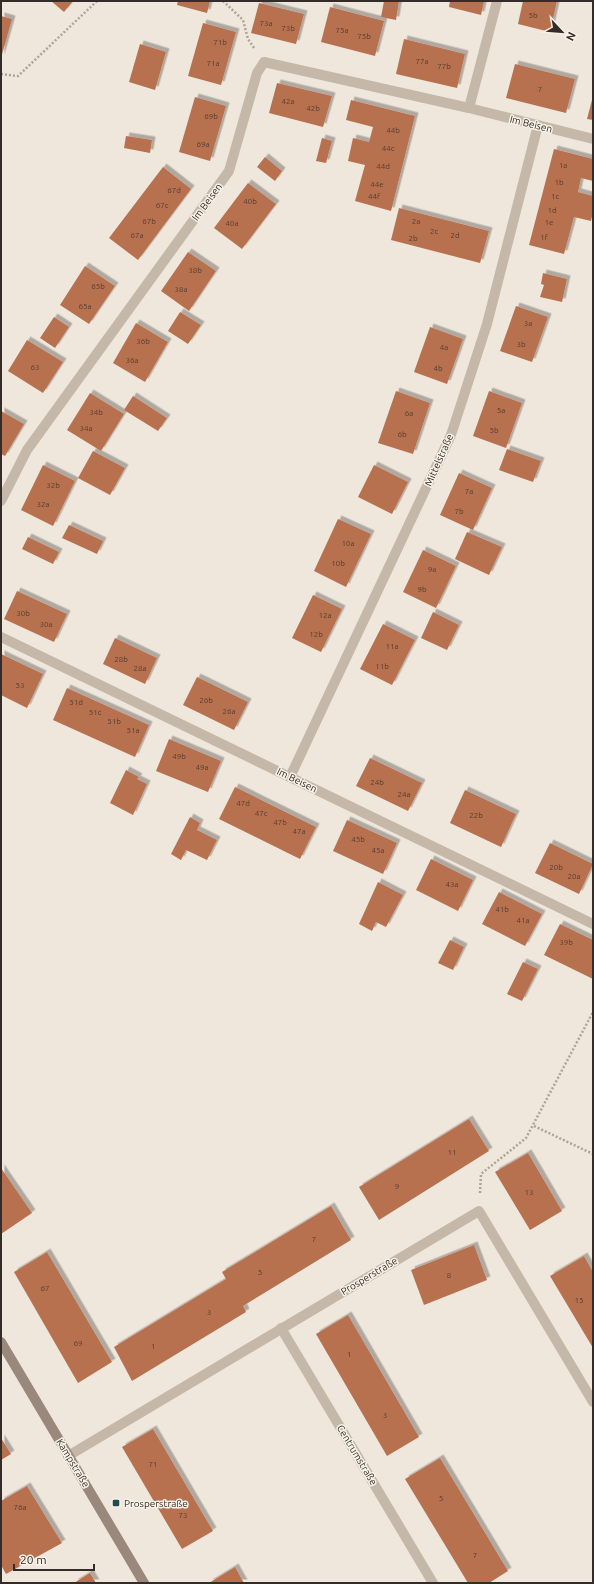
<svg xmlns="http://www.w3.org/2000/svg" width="594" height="1584" viewBox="0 0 594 1584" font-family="Ubuntu,sans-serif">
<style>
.building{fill:#b87150;filter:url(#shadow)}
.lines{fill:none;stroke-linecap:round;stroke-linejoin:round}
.path{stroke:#b1a293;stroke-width:2.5;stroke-dasharray:2 2;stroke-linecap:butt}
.street{stroke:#c5b8a9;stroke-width:10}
.secondary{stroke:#99887b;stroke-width:10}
.poi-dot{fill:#224a50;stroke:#f7f1e7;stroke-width:1.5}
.labels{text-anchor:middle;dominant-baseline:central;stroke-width:3;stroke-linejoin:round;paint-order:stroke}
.number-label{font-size:8px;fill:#543d32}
.street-label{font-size:10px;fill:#332c28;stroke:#f7f1e7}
.poi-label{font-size:10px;fill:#332c28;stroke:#f7f1e7;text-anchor:start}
</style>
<defs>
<filter id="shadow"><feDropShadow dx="3.5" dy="-3.5" stdDeviation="0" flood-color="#0004"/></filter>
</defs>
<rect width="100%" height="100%" fill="#efe7dc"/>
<!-- building -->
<g class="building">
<polygon points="51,1 73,1 64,12"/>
<polygon points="178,1 210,1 207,13 177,5"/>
<polygon points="384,1 399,1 396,20 381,17"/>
<polygon points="450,1 484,1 481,15 449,7"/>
<polygon points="523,1 557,1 550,32 518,24"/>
<polygon points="259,3 304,14 296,44 251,33"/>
<polygon points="330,7 384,21 375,56 321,42"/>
<polygon points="1,16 12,19 1,58"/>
<polygon points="203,23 236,32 221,85 188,76"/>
<polygon points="404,39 465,54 457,88 396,74"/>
<polygon points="140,44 166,52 155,90 129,82"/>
<polygon points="515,64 575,79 566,113 506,98"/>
<polygon points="277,83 332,96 323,127 269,113"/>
<polygon points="593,96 593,120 587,119"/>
<polygon points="195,97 226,106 210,161 179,152"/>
<polygon points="351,100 415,116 391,211 355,201 365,165 348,161 353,138 369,142 373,127 346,120"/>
<polygon points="126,136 152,140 150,153 124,148"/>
<polygon points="322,138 332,141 326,163 316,161"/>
<polygon points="554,149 593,159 593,181 581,178 578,192 593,196 593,212 591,221 574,217 564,254 529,245"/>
<polygon points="265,157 282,171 275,181 257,167"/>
<polygon points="163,167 191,189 138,260 109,238"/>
<polygon points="248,183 276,204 242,249 214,228"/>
<polygon points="399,208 489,231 480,263 391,240"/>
<polygon points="188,252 216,271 189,311 161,291"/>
<polygon points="85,266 115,286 89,324 60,305"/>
<polygon points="543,273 567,279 562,302 540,297 544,285 541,284"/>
<polygon points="516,306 548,317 532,362 500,351"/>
<polygon points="180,312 201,325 188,344 168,331"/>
<polygon points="54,317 69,327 55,348 40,338"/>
<polygon points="136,323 168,342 145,382 113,363"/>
<polygon points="430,327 463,339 447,384 414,372"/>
<polygon points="27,340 63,362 43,393 8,371"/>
<polygon points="396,391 430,403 413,454 378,443"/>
<polygon points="489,391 522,403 506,448 473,436"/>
<polygon points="90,393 124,414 101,451 67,430"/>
<polygon points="133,396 167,418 158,431 124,410"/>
<polygon points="1,411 24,424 5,456 1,454"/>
<polygon points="507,449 541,461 533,482 499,470"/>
<polygon points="93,451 125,468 110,495 78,478"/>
<polygon points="43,465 75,481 53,526 21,510"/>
<polygon points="374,465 408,482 392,514 358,497"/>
<polygon points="459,473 492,488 473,530 440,515"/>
<polygon points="338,519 371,534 346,587 314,571"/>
<polygon points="69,525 103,541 97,554 62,538"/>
<polygon points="467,532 502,547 489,575 455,559"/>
<polygon points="28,537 59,552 53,564 22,549"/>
<polygon points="423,550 456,566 436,608 403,592"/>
<polygon points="17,591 67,614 54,642 4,619"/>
<polygon points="313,595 342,609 321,652 292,638"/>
<polygon points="433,612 459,625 447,650 421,638"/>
<polygon points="383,624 415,640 392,685 360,669"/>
<polygon points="115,638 157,658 145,684 103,664"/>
<polygon points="1,654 43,674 27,708 1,695"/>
<polygon points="197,677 248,702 234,730 183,705"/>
<polygon points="67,688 149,725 135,757 53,720"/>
<polygon points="169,739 221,761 208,792 156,771"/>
<polygon points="370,758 422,783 408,811 356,786"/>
<polygon points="126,770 139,777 137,779 147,784 133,815 110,803"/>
<polygon points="235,787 316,827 300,859 219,819"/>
<polygon points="465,790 516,814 501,847 450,823"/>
<polygon points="190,817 200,823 197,830 217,840 207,860 186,850 181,860 171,854"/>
<polygon points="347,820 397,843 383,874 333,851"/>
<polygon points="550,843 593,864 579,894 535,873"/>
<polygon points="431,859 473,880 458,911 416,890"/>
<polygon points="378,882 403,895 386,927 376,922 372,931 359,924"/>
<polygon points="499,892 542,914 525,946 482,924"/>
<polygon points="560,924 593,940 593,979 544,955"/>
<polygon points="450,940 464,947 453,970 438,963"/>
<polygon points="523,962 538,969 522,1001 507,994"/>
<polygon points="469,1119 489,1151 379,1220 359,1187"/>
<polygon points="528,1153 562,1211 530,1230 495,1172"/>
<polygon points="1,1168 32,1213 1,1234"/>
<polygon points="331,1206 351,1240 243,1306 246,1312 132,1381 114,1347 226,1279 222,1272"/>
<polygon points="474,1245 487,1280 424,1305 411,1270"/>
<polygon points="47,1252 112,1362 78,1383 14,1272"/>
<polygon points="584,1256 593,1272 593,1348 550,1276"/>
<polygon points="348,1315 419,1437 387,1456 316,1334"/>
<polygon points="153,1429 213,1531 182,1549 122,1447"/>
<polygon points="1,1438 11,1454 1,1460"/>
<polygon points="440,1458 508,1571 489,1583 468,1583 405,1479"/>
<polygon points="27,1486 62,1543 6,1574 1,1565 1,1501"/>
<polygon points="235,1567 244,1583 209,1583"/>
<polygon points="90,1573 96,1583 74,1583"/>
</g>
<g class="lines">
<!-- path -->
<g class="path">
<polyline points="223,1 243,20 248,39 254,48"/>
<polyline points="1,74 18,76 97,1"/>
<polyline points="534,1126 593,1154"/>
<polyline points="480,1193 481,1174 526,1138 593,1012"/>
</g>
<!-- street -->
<g class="street">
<polyline points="469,108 497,1"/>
<polyline points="1,501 27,450 229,171 257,73 264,62 469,108 593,139"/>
<polyline points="1,637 593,924"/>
<polyline points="290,777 451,435 487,324 538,125"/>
<polyline points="281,1328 433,1583"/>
<polyline points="68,1456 479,1211 593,1402"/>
</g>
<!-- secondary -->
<polyline class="secondary" points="1,1342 144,1583"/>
</g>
<!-- markers -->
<rect class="poi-dot" x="112" y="1499" width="8" height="8" rx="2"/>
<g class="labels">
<!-- number labels -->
<g class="number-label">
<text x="533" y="15">5b</text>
<text x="266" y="23">73a</text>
<text x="288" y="28">73b</text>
<text x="342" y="30">75a</text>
<text x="364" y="36">75b</text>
<text x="220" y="42">71b</text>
<text x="422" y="61">77a</text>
<text x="213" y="63">71a</text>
<text x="444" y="66">77b</text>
<text x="540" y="89">7</text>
<text x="288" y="101">42a</text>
<text x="313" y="108">42b</text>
<text x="211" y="116">69b</text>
<text x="393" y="130">44b</text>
<text x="203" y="144">69a</text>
<text x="388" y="148">44c</text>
<text x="563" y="165">1a</text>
<text x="383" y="166">44d</text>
<text x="559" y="182">1b</text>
<text x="377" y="184">44e</text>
<text x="174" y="190">67d</text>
<text x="374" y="196">44f</text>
<text x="555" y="196">1c</text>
<text x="250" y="201">40b</text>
<text x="162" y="205">67c</text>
<text x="552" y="210">1d</text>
<text x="149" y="221">67b</text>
<text x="416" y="221">2a</text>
<text x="549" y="222">1e</text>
<text x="232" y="223">40a</text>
<text x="434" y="231">2c</text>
<text x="137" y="235">67a</text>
<text x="455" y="235">2d</text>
<text x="544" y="237">1f</text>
<text x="413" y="238">2b</text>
<text x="195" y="270">38b</text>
<text x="98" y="286">65b</text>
<text x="181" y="289">38a</text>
<text x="85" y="306">65a</text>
<text x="528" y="323">3a</text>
<text x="143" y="341">36b</text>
<text x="521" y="344">3b</text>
<text x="444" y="347">4a</text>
<text x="132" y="360">36a</text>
<text x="35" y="367">63</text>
<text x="438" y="368">4b</text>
<text x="501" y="410">5a</text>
<text x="96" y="412">34b</text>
<text x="409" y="413">6a</text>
<text x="86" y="428">34a</text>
<text x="494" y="430">5b</text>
<text x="402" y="434">6b</text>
<text x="53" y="485">32b</text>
<text x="469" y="491">7a</text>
<text x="43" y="504">32a</text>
<text x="459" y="511">7b</text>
<text x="348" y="543">10a</text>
<text x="338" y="563">10b</text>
<text x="432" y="569">9a</text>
<text x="422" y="589">9b</text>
<text x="23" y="613">30b</text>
<text x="325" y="615">12a</text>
<text x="46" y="624">30a</text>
<text x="316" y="634">12b</text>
<text x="392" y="646">11a</text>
<text x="121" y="659">28b</text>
<text x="382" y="666">11b</text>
<text x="140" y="668">28a</text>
<text x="20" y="685">53</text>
<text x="206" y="700">26b</text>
<text x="76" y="702">51d</text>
<text x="229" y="711">26a</text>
<text x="95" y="712">51c</text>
<text x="114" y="721">51b</text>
<text x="133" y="730">51a</text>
<text x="179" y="756">49b</text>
<text x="202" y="767">49a</text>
<text x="377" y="782">24b</text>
<text x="404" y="794">24a</text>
<text x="243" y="803">47d</text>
<text x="261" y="813">47c</text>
<text x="476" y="815">22b</text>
<text x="280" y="822">47b</text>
<text x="299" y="831">47a</text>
<text x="358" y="839">45b</text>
<text x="378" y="850">45a</text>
<text x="556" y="867">20b</text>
<text x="574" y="876">20a</text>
<text x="452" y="884">43a</text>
<text x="502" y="909">41b</text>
<text x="523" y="920">41a</text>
<text x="566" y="942">39b</text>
<text x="452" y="1152">11</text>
<text x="397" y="1186">9</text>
<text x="529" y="1192">13</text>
<text x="314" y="1239">7</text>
<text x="260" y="1272">5</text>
<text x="449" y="1275">8</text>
<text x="45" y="1288">67</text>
<text x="579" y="1300">15</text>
<text x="209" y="1312">3</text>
<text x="78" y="1343">69</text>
<text x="153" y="1346">1</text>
<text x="349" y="1354">1</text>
<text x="385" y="1415">3</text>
<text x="153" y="1464">71</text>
<text x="441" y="1498">5</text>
<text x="20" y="1507">76a</text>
<text x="183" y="1515">73</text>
<text x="475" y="1555">7</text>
</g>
<!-- street labels -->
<g class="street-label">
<text transform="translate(531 124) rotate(14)">Im Beisen</text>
<text transform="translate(207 202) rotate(-54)">Im Beisen</text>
<text transform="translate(439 460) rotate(-66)">Mittelstraße</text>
<text transform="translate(297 780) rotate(26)">Im Beisen</text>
<text transform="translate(369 1276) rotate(-31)">Prosperstraße</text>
<text transform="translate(357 1455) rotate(59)">Centrumstraße</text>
<text transform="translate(73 1463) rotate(59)">Kampstraße</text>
</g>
<!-- poi labels -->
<g class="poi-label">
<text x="124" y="1503">Prosperstraße</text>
</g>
</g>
<!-- border -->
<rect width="594" height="1584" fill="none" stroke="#332c28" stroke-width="4"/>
<!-- north arrow -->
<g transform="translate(562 32) rotate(116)" stroke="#f7f1e7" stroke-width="3" paint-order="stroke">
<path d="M0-3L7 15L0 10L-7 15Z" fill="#332c28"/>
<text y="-6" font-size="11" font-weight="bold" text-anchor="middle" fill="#332c28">N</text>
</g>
<!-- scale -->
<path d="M14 1564v6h80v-6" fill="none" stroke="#332c28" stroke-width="2"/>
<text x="20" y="1564" font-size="12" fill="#332c28" stroke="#f7f1e7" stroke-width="3" paint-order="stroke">20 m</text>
</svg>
